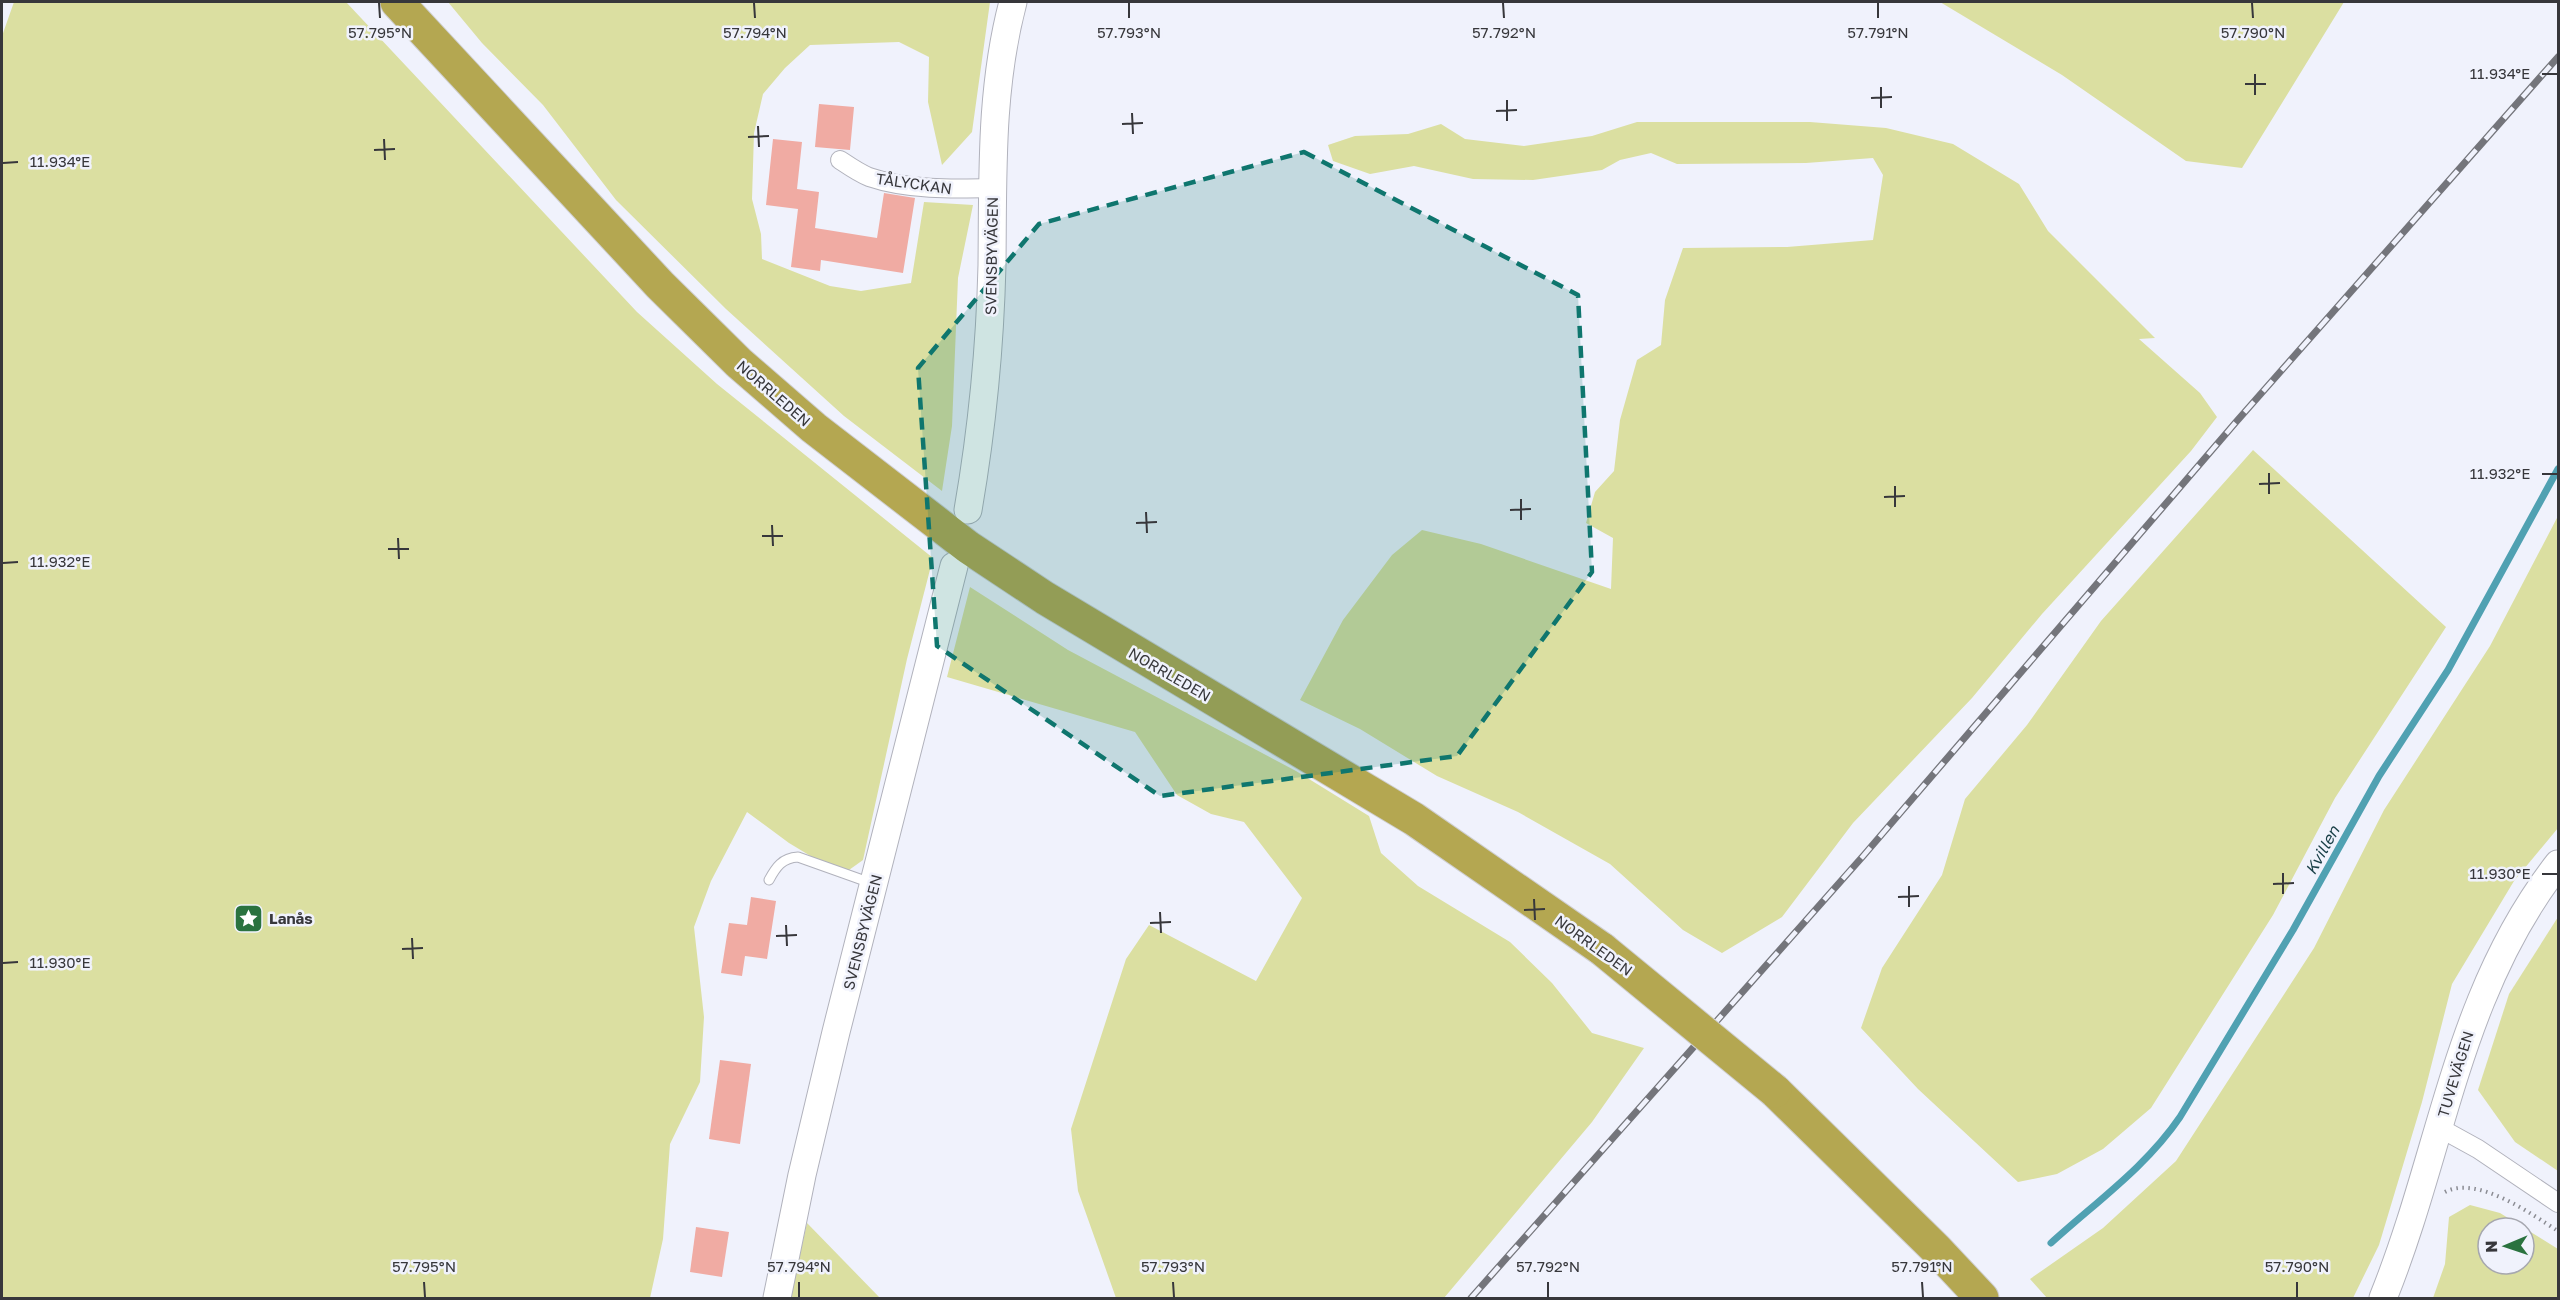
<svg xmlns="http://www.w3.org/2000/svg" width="2560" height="1300" viewBox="0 0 2560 1300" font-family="'Golos Text',sans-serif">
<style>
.green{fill:#dbdfa1;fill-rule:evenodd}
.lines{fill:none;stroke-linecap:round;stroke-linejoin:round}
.stream{stroke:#50a1b2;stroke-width:7}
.building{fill:#f0aba3}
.lane-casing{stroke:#b1b2bc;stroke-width:11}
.street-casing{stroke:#b1b2bc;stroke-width:20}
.secondary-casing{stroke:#b1b2bc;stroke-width:29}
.highway-casing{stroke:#cfcfd0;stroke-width:35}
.path{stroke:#8b8c93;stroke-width:4;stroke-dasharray:1.5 4.5;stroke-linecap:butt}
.lane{stroke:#fff;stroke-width:9}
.street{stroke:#fff;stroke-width:18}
.secondary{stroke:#fff;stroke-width:27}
.highway{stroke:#b4a751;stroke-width:33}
.rail-casing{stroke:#74757b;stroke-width:7}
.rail{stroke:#f0f2fc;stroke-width:4.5;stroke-dasharray:14;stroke-linecap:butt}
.highway-bridge-casing{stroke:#cfcfd0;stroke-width:35;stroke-linecap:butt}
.highway-bridge{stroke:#b4a751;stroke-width:33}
.marked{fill:#0f766e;fill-opacity:0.2;stroke:#0f766e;stroke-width:4.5;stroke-dasharray:12 8;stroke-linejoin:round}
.ticks{fill:none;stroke:#37373b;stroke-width:2}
.labels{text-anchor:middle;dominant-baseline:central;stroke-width:5;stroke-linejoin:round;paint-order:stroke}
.street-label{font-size:15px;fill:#37373b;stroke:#f0f2fc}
.poi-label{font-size:15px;font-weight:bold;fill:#37373b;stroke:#f0f2fc;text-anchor:start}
.water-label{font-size:16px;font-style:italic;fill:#183e46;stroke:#f0f2fc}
.ticks-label{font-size:15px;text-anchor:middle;fill:#37373b;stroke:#f0f2fc;stroke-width:5;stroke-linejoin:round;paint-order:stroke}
</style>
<rect width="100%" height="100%" fill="#f0f2fc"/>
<!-- green -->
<g class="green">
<polygon points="14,2 346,2 637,312 717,384 933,558 907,659 863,860 842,875 789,843 747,812 711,881 694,927 704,1017 700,1082 670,1144 663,1239 650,1298 2,1298 2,36"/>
<polygon points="448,2 990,2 972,132 942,165 928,102 929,57 899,42 810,45 785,68 763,94 754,133 752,199 761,234 762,259 830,286 861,291 911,283 924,202 973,205 958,278 952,426 942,491 844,416 726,309 616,200 543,105 482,43"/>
<polygon points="1940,2 2344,2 2242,168 2186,161 2062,75"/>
<polygon points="1637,122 1810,122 1886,128 1953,144 2019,184 2048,231 2155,338 2139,339 2200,393 2217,417 2191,451 2042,614 1972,698 1853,823 1782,917 1722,953 1683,930 1610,864 1518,812 1437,776 1360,729 1300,700 1343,620 1392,555 1422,530 1481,544 1611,589 1613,538 1586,523 1595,492 1614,471 1620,420 1637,360 1661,345 1665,300 1683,248 1787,247 1873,240 1883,175 1873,158 1806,163 1677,164 1651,153 1620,160 1602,170 1533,180 1473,179 1414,166 1370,174 1333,161 1328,145 1355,136 1408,134 1441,124 1465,139 1524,146 1592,136"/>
<polygon points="2253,450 2446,627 2335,798 2273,915 2151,1108 2103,1149 2057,1174 2018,1182 1918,1089 1861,1028 1882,968 1942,875 1965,799 2027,725 2101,621"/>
<polygon points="2558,516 2558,828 2514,881 2452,984 2422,1102 2379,1245 2353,1298 2047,1298 2030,1279 2103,1228 2176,1161 2314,948 2384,810 2490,646"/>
<polygon points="970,587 1068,650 1296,771 1369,816 1381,853 1418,886 1510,942 1552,983 1592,1033 1644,1048 1592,1122 1444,1298 1116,1298 1078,1191 1071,1129 1126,959 1149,925 1256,981 1302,898 1244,822 1211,814 1177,795 1135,732 947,677"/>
<polygon points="2558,917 2558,1171 2515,1142 2478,1090 2509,994"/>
<path d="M2470 1205 2500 1213 2558 1249V1298H2433L2445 1264 2449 1217ZM2488 1228H2524V1264H2488Z"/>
<polygon points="807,1223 880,1298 790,1298"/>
</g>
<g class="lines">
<!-- stream -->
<path class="stream" d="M2051 1243C2096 1202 2146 1167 2180 1117L2293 930 2379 776 2448 670 2558 469"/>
</g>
<!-- building -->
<g class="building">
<polygon points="819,104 854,107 850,150 815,147"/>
<polygon points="773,139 802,142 797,189 819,192 815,228 877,238 884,193 915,198 903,273 821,260 820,271 791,267 798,209 766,205"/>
<polygon points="751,897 776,901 767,959 745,956 742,976 721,973 729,923 747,925"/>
<polygon points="720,1060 751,1064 740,1144 709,1139"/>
<polygon points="696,1227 729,1232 722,1277 690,1272"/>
</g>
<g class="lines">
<defs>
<path id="lane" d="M769 880C776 867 782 858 798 857L871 883"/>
<g id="street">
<path d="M840 160C849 166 859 173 869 177 907 190 952 189 992 188"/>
<polyline points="2438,1127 2478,1149 2558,1203"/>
</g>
<g id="secondary">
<path d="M968 510C982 429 990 347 992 265 993 175 990 89 1013 2"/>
<polyline points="777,1298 802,1175 836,1032 954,566"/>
<path d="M2383 1298C2443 1150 2456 995 2558 864"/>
</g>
<g id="highway">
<polyline points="397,2 660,285 739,363 814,428 968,547 1045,598 1414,819 1602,949"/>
<polyline points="1775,1091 1936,1249 1982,1298"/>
</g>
</defs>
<!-- lane casing -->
<use href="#lane" class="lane-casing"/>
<!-- street casing -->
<use href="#street" class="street-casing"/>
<!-- secondary casing -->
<use href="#secondary" class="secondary-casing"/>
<!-- highway casing -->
<use href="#highway" class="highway-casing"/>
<!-- path -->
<path class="path" d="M2445 1192C2478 1175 2531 1214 2558 1231"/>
<!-- lane -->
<use href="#lane" class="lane"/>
<!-- street -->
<use href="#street" class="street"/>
<!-- secondary -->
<use href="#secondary" class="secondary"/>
<!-- highway -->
<use href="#highway" class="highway"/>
<defs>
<polyline id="rail" points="1471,1298 1864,855 2236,422 2558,57"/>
</defs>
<!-- rail casing -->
<use href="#rail" class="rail-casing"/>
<!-- rail -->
<use href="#rail" class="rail"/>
<defs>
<polyline id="highway-bridge" points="1602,949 1775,1091"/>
</defs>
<!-- highway-bridge casing -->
<use href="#highway-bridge" class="highway-bridge-casing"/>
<!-- highway-bridge -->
<use href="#highway-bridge" class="highway-bridge"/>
</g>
<!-- marked area -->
<path class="marked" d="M1304 152 1578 295 1592 572 1457 756 1160 796 937 646 918 368 1039 224Z"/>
<!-- ticks -->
<path class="ticks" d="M379 3 380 18M754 3 755 18M1129 3V18M1503 3 1504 18M1878 3V18M2252 3 2253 18M2255 74V95M2542 74H2557M2245 84H2266M1881 87V108M1871 98 1892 97M1507 100V121M1496 111 1517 110M1132 113 1133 134M1122 124 1143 123M758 126 759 147M748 137 769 136M384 139 385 160M374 150 395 149M3 163 18 162M2269 473V494M2542 474H2557M2259 484 2280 483M1895 486V507M1884 497 1905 496M1521 499V520M1510 510 1531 509M1146 512 1147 533M1136 523 1157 522M772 525 773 546M762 536H783M398 538 399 559M388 549H409M3 563 18 562M2283 873V894M2542 874H2557M2273 884 2294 883M1909 886V907M1898 897 1919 896M1534 899 1535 920M1524 910 1545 909M1160 912 1161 933M1150 923 1171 922M786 925 787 946M776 936 797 935M412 938 413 959M402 949 423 948M3 963 18 962M424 1282 425 1297M799 1282V1297M1173 1282 1174 1297M1548 1282V1297M1922 1282 1923 1297M2297 1282V1297"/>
<!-- icons -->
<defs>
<symbol id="sight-square" viewBox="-11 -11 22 22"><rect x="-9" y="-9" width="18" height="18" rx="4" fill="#2a723f" stroke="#f0f2fc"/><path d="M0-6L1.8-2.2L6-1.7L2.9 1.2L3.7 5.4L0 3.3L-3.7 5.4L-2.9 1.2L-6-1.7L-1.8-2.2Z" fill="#fff"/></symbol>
</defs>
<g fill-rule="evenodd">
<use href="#sight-square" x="232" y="902" width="33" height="33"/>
</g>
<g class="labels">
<!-- street labels -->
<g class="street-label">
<text transform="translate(914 183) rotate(8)">TÅLYCKAN</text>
<text transform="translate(991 256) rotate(-89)">SVENSBYVÄGEN</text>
<text transform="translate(774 393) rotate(41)">NORRLEDEN</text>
<text transform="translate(1170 674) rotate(30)">NORRLEDEN</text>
<text transform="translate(862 932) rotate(-76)">SVENSBYVÄGEN</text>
<text transform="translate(1594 945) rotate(36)">NORRLEDEN</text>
<text transform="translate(2455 1074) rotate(-73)">TUVEVÄGEN</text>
</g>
<!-- poi labels -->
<g class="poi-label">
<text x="269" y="918">Lanås</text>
</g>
<!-- water labels -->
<g class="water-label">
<text transform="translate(2322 850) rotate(-61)">Kvillen</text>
</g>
</g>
<g class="ticks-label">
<text x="380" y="38">57.795°N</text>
<text x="755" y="38">57.794°N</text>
<text x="1129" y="38">57.793°N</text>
<text x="1504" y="38">57.792°N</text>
<text x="1878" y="38">57.791°N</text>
<text x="2253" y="38">57.790°N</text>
<text x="2500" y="79">11.934°E</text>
<text x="60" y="167">11.934°E</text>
<text x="2500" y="479">11.932°E</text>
<text x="60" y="567">11.932°E</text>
<text x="2500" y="879">11.930°E</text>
<text x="60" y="968">11.930°E</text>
<text x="424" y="1272">57.795°N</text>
<text x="799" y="1272">57.794°N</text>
<text x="1173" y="1272">57.793°N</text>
<text x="1548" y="1272">57.792°N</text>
<text x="1922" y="1272">57.791°N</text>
<text x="2297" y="1272">57.790°N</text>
</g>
<!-- border -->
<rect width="2560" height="1300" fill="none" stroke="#37373b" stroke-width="6"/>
<!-- north arrow -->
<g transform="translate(2506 1246) rotate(268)"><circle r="28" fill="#f0f2fc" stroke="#a6a7af" stroke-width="1.5"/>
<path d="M0-4.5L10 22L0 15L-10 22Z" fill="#2a723f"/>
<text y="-9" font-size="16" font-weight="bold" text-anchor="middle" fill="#37373b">N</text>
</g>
</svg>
